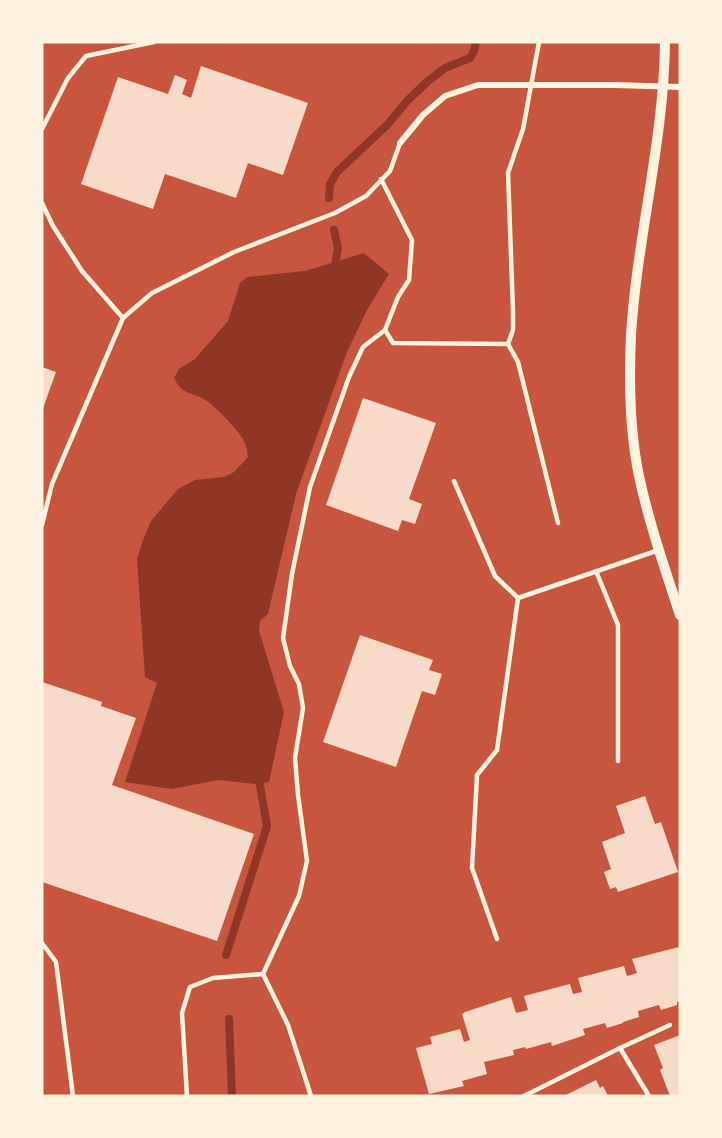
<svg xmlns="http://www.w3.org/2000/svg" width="722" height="1138" viewBox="0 0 722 1138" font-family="Commissioner,sans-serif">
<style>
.water{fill:#8f3625}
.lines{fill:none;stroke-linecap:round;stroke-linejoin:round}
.stream{stroke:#8f3625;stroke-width:8}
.building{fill:#f7dbc8}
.service{stroke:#fff3e0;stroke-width:4.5}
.minor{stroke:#fff3e0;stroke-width:6}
.tertiary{stroke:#fff3e0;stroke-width:10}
</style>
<rect width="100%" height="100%" fill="#c8553d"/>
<!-- water -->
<path class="water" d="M364 253 389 274 367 310 347 352 296 494 268 614 260 621 259 631 284 712 269 782 256 784 218 780 172 789 125 782 157 683 145 677 137 559 143 540 151 521 178 489 195 480 224 477 234 472 248 457C247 450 246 445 243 439 237 429 217 408 207 401 193 391 183 397 174 378L179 369 195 359 228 321 240 283 247 277 305 271Z"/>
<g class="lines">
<!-- stream -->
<g class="stream">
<polyline points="329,198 330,184 337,172 387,125 408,100 428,81 445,68 470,58 474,51 476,42"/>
<polyline points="334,272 338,248 334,230"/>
<polyline points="226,955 267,826 258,774"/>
<polyline points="229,1019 232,1096"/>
</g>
</g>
<!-- building -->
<g class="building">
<polygon points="201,66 308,103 283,175 248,163 236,198 165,174 153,209 81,184 118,77 168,94 175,75 187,80 182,94 191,98"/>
<polygon points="42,367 56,372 42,411"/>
<polygon points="363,398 436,423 409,499 422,504 415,524 402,520 398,531 326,505"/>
<polygon points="360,635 433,660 429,670 442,674 435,695 422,691 396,767 323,742"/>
<polygon points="42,682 102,702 101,706 136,718 112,785 254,834 217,941 42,882"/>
<polygon points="645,796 655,824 661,822 678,872 618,892 616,887 610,889 604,872 611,869 602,842 625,833 616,806"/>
<polygon points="679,947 680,1001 677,1002 677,1005 661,1010 659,1005 638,1011 639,1017 623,1022 623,1023 607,1028 605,1023 583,1029 585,1035 552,1046 551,1042 526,1049 525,1047 513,1050 514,1055 484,1062 487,1074 462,1081 464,1086 429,1094 416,1048 432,1044 430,1037 460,1029 464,1042 470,1040 462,1014 465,1012 511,997 516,1013 528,1010 524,996 570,984 573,994 582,992 578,978 624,966 627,976 637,973 632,959"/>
<polygon points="680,1035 680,1096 670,1096 660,1070 663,1068 654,1045"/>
<polygon points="596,1080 600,1088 603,1086 608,1096 564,1096"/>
</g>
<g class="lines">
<!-- service -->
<g class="service">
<polyline points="42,129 68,78 86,56 154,42"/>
<polyline points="381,179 412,240 409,280 398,297 385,330 393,343 508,344 518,362 558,523"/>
<polyline points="42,203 53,226 82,271 123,318"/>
<polyline points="508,344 513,330 513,311 508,173 523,129 539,42"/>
<polyline points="454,481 495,576 518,598"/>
<polyline points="42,525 52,484 123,318 152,293 234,252 335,213 366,196 390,171 400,143"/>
<polyline points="596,571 618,625 618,761"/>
<polyline points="497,939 472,868 477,775 497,750 518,598 659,550"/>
<polyline points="42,943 56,962 73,1096"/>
<polyline points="263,974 299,896 307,861 298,795 295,758 303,708 299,684 290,666 283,638 292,574 310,487 349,377 363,347 385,330"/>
<polyline points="263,974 288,1025 311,1096"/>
<polyline points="620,1048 670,1025"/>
<polyline points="187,1096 182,1013 190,987 213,978 263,974"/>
<polyline points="524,1096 620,1048 649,1096"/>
</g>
<!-- minor -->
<polyline class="minor" points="400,143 423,115 445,96 478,85 615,85 680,87"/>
<!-- tertiary -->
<path class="tertiary" d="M665 42C664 141 637 237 631 335 629 379 630 433 639 476 649 523 665 569 680 615"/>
</g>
<!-- border -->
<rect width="722" height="1138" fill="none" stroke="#fff3e0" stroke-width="87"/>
</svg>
